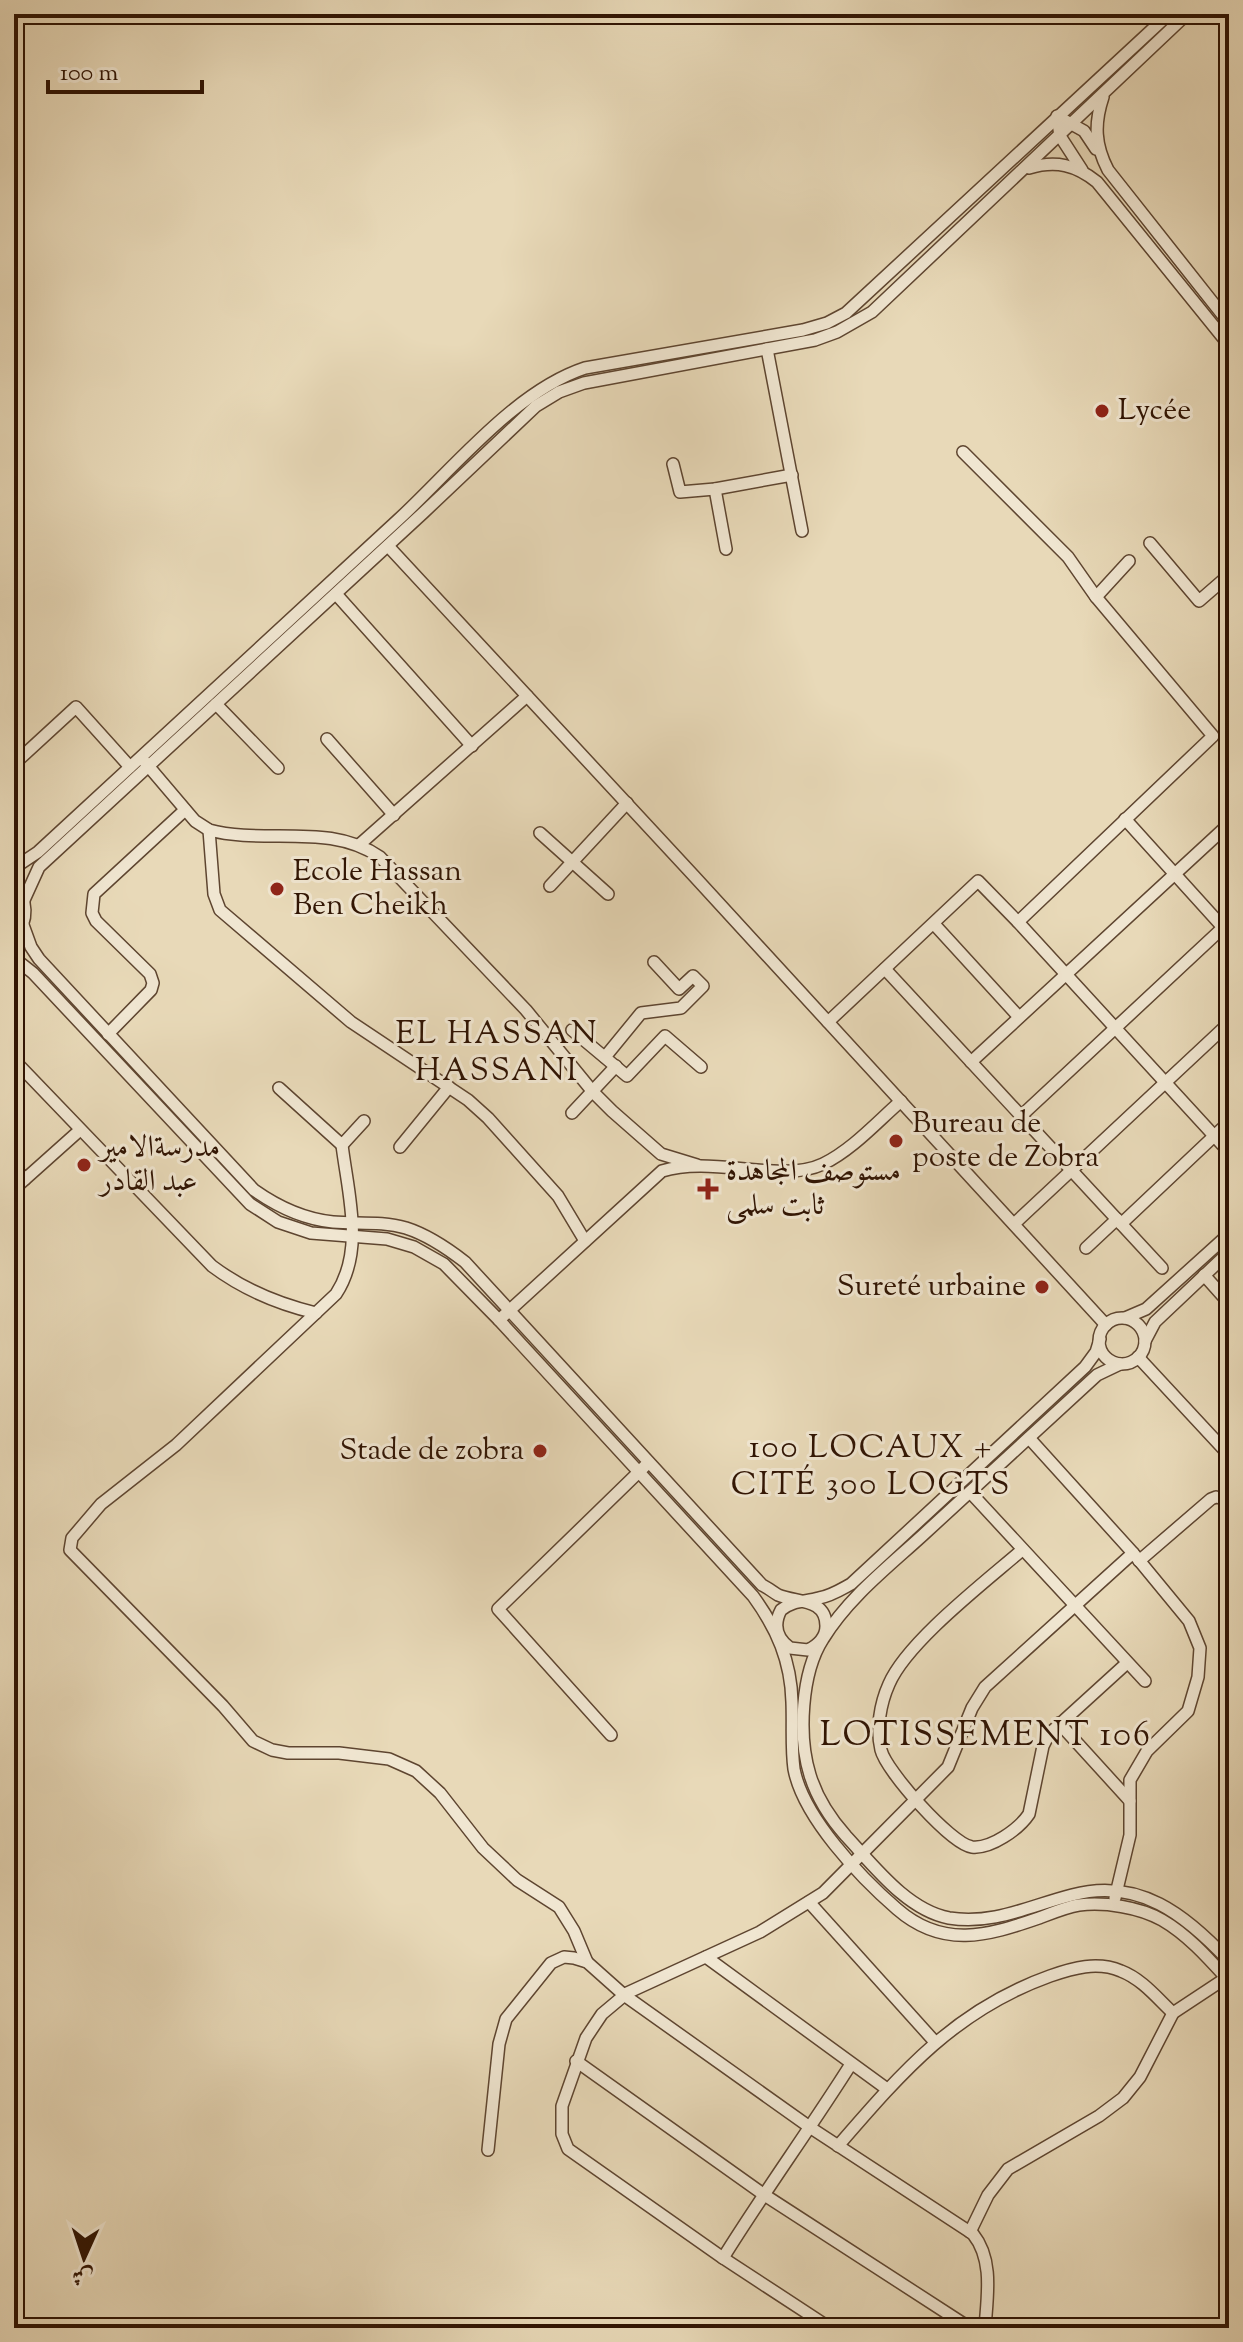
<svg xmlns="http://www.w3.org/2000/svg" width="1243" height="2342" viewBox="0 0 1243 2342" font-family="'Sorts Mill Goudy',Amiri,serif">
<style>
.lines{fill:none;stroke-linecap:round;stroke-linejoin:round}
.minor-casing{stroke:#5e4530;stroke-width:14}
.minor{stroke:#f0e6d1;stroke-width:11}
.poi-dot{fill:#8f2418;stroke:#f0e6d1;stroke-width:3}
.labels{text-anchor:middle;dominant-baseline:central;stroke-width:6;stroke-linejoin:round;paint-order:stroke}
.poi-label{font-size:30px;fill:#301403;stroke:#f0e6d1;text-anchor:start}
.neighbourhood-label{font-size:32px;letter-spacing:2px;fill:#301403;stroke:#f0e6d1}
.quarter-label{font-size:34px;letter-spacing:2px;fill:#301403;stroke:#f0e6d1}
</style>
<rect width="100%" height="100%" fill="#e8d9b8"/>
<filter id="stains"><feTurbulence type="fractalNoise" baseFrequency=".0025" numOctaves="4"/><feColorMatrix values="0 0 0 0 .2 0 0 0 0 .09 0 0 0 0 .02 0 0 0 .5 -.17"/></filter>
<radialGradient id="worn" r=".72"><stop offset=".6" stop-color="#630" stop-opacity="0"/><stop offset="1" stop-color="#630" stop-opacity=".3"/></radialGradient>
<g class="lines">
<defs>
<g id="minor">
<path d="M1103 97C1094 124 1095 145 1108 170L1229 323"/>
<path d="M1029 168C1056 160 1076 165 1097 182L1229 345"/>
<polyline points="1082,170 1060,136 1057,116 1084,131 1096,149"/>
<polyline points="767,349 802,531"/>
<polyline points="963,452 1068,557 1096,597"/>
<polyline points="673,464 680,492 715,489 792,475"/>
<polyline points="1228,472 1229,473"/>
<polyline points="715,489 726,549"/>
<polyline points="1150,543 1199,601 1229,575"/>
<polyline points="388,546 694,876 1106,1325"/>
<polyline points="336,594 472,746"/>
<polyline points="216,704 278,768"/>
<polyline points="327,739 394,815"/>
<path d="M144 761 195 821 209 830C266 845 329 822 380 857L526 1010 593 1092 612 1111 661 1154 697 1165"/>
<polyline points="14,764 76,707 130,767"/>
<polyline points="14,797 15,798"/>
<polyline points="1125,819 1229,934"/>
<polyline points="209,830 214,894 220,910 351,1022 468,1100 488,1118 558,1196 585,1241"/>
<polyline points="540,833 608,894"/>
<polyline points="359,845 527,696"/>
<path d="M14 868 38 852C158 741 278 630 399 519 453 469 515 391 585 368L803 330 827 323 846 313 1169 14"/>
<path d="M14 882C27 900 30 920 14 938"/>
<polyline points="550,886 627,803"/>
<polyline points="24,900 39,867 423,513 536,406 559,392 584,383 815,340 837,332 872,312 1187,14"/>
<polyline points="1018,922 1229,1152"/>
<polyline points="934,924 1019,1017"/>
<path d="M23 925 31 947 39 959 254 1190C278 1207 303 1219 333 1222 357 1224 382 1221 406 1228 428 1235 447 1248 465 1262L762 1585C768 1588 773 1592 778 1595 797 1603 826 1598 826 1626 826 1638 818 1645 808 1650L790 1648C776 1638 773 1625 781 1610 793 1600 805 1602 819 1598 831 1596 840 1590 851 1584L1085 1367 1096 1352 1100 1339"/>
<path d="M14 958 33 973 250 1204 278 1222 311 1233 387 1239 414 1247 444 1264 499 1320 753 1596C777 1629 791 1661 792 1702 793 1724 791 1747 794 1769 803 1817 860 1877 897 1909 943 1949 987 1936 1039 1918 1052 1913 1066 1907 1079 1905 1105 1902 1139 1907 1162 1920 1188 1935 1209 1959 1229 1981"/>
<polyline points="885,969 1162,1268"/>
<polyline points="828,1022 978,881 1018,922 1213,736 1096,597 1129,561"/>
<polyline points="572,1030 627,1076 665,1036 701,1067"/>
<polyline points="108,1034 151,990 153,983 150,974 96,921 92,913 94,894 185,810"/>
<polyline points="605,1057 641,1013 681,1008 703,986 693,976 679,989 654,962"/>
<path d="M14 1060 212 1266C244 1290 278 1304 316 1313"/>
<polyline points="971,1062 1229,824"/>
<polyline points="279,1088 342,1145 364,1121"/>
<polyline points="572,1113 616,1066"/>
<polyline points="1021,1116 1229,922"/>
<path d="M342 1145C348 1194 365 1250 336 1294L176 1445 101 1504 72 1538 70 1550 223 1706 253 1741 272 1750 288 1753H339L389 1759 416 1771 440 1793 483 1848 517 1880 559 1907 574 1931 587 1962"/>
<polyline points="400,1147 449,1087"/>
<polyline points="14,1167 25,1179"/>
<polyline points="14,1189 80,1130"/>
<polyline points="1014,1224 1229,1023"/>
<polyline points="1121,1224 1229,1122"/>
<polyline points="1086,1248 1117,1219"/>
<polyline points="1204,1275 1229,1303"/>
<polyline points="1125,1318 1146,1309 1229,1234"/>
<circle cx="1122" cy="1341" r="23"/>
<path d="M499 1320 662 1171C712 1155 781 1184 823 1164 852 1150 877 1122 901 1101"/>
<polyline points="1145,1341 1155,1322 1229,1252"/>
<polyline points="1138,1357 1229,1455"/>
<path d="M1120 1364 1097 1375C1039 1428 981 1482 923 1535 888 1567 848 1598 823 1639 801 1673 798 1737 810 1775 817 1798 830 1818 846 1836 874 1866 907 1910 949 1918 994 1925 1029 1906 1072 1895 1139 1877 1186 1915 1229 1961"/>
<polyline points="1029,1438 1133,1553 1189,1621 1200,1648 1198,1677 1188,1711 1147,1751 1130,1780 1130,1835 1115,1898"/>
<polyline points="970,1492 1145,1681"/>
<path d="M1022 1550C985 1582 907 1642 889 1684 880 1704 876 1729 881 1750 886 1771 951 1844 972 1847 991 1849 1019 1829 1029 1814L1043 1746 1049 1734 1127 1663"/>
<polyline points="1139,1561 1211,1499 1216,1497 1229,1500"/>
<polyline points="1059,1723 1130,1801"/>
<polyline points="611,1735 498,1609 645,1466"/>
<polyline points="809,1902 935,2042"/>
<polyline points="706,1957 887,2089"/>
<polyline points="576,2061 763,2194 970,2328"/>
<path d="M838 2146C902 2072 955 2010 1050 1976 1073 1968 1097 1961 1121 1971 1142 1979 1157 1998 1173 2013"/>
<path d="M488 2150 499 2044 506 2019 551 1963 564 1957 574 1958 587 1962 624 1995 811 2128 973 2234C994 2260 987 2297 985 2328"/>
<polyline points="970,2232 988,2195 1008,2169 1099,2116 1123,2098 1140,2077 1173,2013 1229,1976"/>
<path d="M723 2258C764 2192 810 2129 851 2064"/>
<polyline points="830,2328 723,2258 568,2149 562,2134 562,2106 586,2038 602,2014 627,1993 760,1932 823,1893 948,1767 972,1708 985,1687 1133,1553"/>
</g>
</defs>
<!-- minor casing -->
<use href="#minor" class="minor-casing"/>
<!-- minor -->
<use href="#minor" class="minor"/>
</g>
<!-- markers -->
<g class="poi-dot">
<circle cx="1102" cy="411" r="8"/>
<circle cx="277" cy="889" r="8"/>
<circle cx="896" cy="1141" r="8"/>
<circle cx="84" cy="1165" r="8"/>
<path d="M704 1177h8v8h8v8h-8v8h-8v-8h-8v-8h8z"/>
<circle cx="1042" cy="1287" r="8"/>
<circle cx="540" cy="1451" r="8"/>
</g>
<g class="labels">
<!-- poi labels -->
<g class="poi-label">
<text x="1118" y="411">Lycée</text>
<text x="293" y="872">Ecole Hassan<tspan x="293" dy="34">Ben Cheikh</tspan></text>
<text x="912" y="1124">Bureau de<tspan x="912" dy="34">poste de Zobra</tspan></text>
<text x="100" y="1148">مدرسةالامير<tspan x="100" dy="34">عبد القادر</tspan></text>
<text x="726" y="1172">مستوصف المجاهدة<tspan x="726" dy="34">ثابت سلمى</tspan></text>
<text x="1026" y="1287" text-anchor="end">Sureté urbaine</text>
<text x="524" y="1451" text-anchor="end">Stade de zobra</text>
</g>
<!-- neighbourhood labels -->
<g class="neighbourhood-label">
<text x="497" y="1035">EL HASSAN<tspan x="497" dy="37">HASSANI</tspan></text>
<text x="871" y="1449">100 LOCAUX +<tspan x="871" dy="37">CITÉ 300 LOGTS</tspan></text>
</g>
<!-- quarter labels -->
<g class="quarter-label">
<text x="986" y="1736">LOTISSEMENT 106</text>
</g>
</g>
<!-- margin -->
<rect width="1243" height="2342" fill="none" stroke="#e8d9b8" stroke-width="48"/>
<rect x="16" y="16" width="1211" height="2310" fill="none" stroke="#301403" stroke-width="4"/>
<rect x="24" y="24" width="1195" height="2294" fill="none" stroke="#301403" stroke-width="2"/>
<!-- north arrow -->
<g transform="translate(84 2258) rotate(183)" stroke="#f0e6d1" stroke-width="6" paint-order="stroke">
<path d="M0-6L14 30L0 20L-14 30Z" fill="#301403"/>
<text y="-12" font-size="22" font-weight="bold" text-anchor="middle" fill="#301403">ش</text>
</g>
<!-- scale -->
<path d="M48 80v12h154v-12" fill="none" stroke="#301403" stroke-width="4"/>
<text x="60" y="80" font-size="24" fill="#301403" stroke="#f0e6d1" stroke-width="6" paint-order="stroke">100 m</text>
<rect width="100%" height="100%" filter="url(#stains)"/>
<rect width="100%" height="100%" fill="url(#worn)"/>
</svg>
